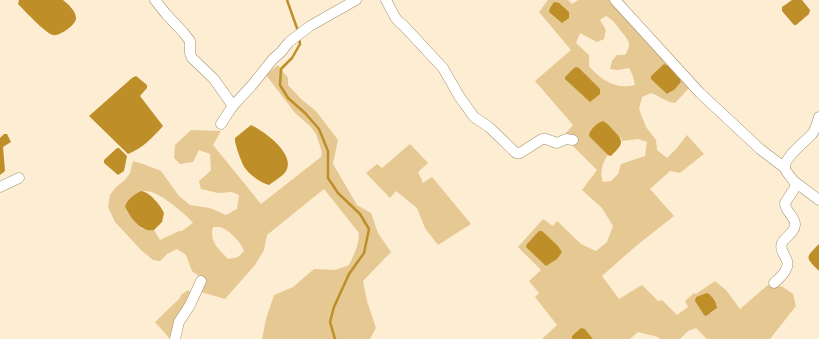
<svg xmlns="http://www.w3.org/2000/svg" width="819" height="339" viewBox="0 0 819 339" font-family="Poppins,sans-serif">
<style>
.green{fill:#e6c893;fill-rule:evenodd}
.water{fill:#be8e28}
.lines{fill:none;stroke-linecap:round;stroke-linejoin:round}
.stream{stroke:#be8e28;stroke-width:2.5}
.street-casing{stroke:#a39171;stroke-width:11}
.street{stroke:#fff;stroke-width:10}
</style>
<rect width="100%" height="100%" fill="#fdedd2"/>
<!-- green -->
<g class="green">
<path d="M548 0H568L572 4 578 0H623L691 86 675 103C665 102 660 96 651 93L642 97 639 109 646 127 656 140 657 150 667 158 676 149 687 135 704 154 680 173 670 171 650 189 674 216 636 246 602 276 619 299 642 285 658 301 662 300 677 315 688 307 685 301 694 293 696 294 715 281 726 290 740 309 769 284 783 287 793 294 796 306 770 339H707L696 328 688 331 680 339H660L658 337 638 332 630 339H593L585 329 572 336V339H542L557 325 535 297 539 293 529 281 541 270 518 247 543 219 553 226 557 221 581 244 596 251 607 242 613 226 602 208 582 190 597 170 572 145 566 133 573 125 535 81 571 50 539 12ZM606 16C613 20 616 24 620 30 628 40 633 43 625 55H617L612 61 610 69 618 70 629 68 633 76 635 85C616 90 601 80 589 66V55L576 43 580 33 597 42 604 39 606 30 600 20ZM668 66 680 79 681 82 669 94ZM621 137 622 141 638 139 647 142 645 156 621 164 618 174 611 181 603 182C596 165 612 150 621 137ZM711 295 717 305V308L711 313Z"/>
<path d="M278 65 288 78V85L301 99 316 111 338 140 333 164 357 205 371 213 378 233 391 252 363 281 367 301 376 328 370 339H262L266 319 274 295 293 287 314 269 335 270 349 265C354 255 359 245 359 233L324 189 267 235 264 250 255 265 225 299 201 292 205 284 203 279 192 271 186 255 177 249 167 254 160 261 153 260 142 251 115 222 108 207 110 195 116 187 125 180 130 173 133 161 143 164 161 171 179 196 190 205 210 208 226 215 237 209 239 195 232 192 218 193 201 189 199 181 206 175 211 170 210 154 199 150 193 162 180 164 174 158 175 145 191 130 221 131 213 145 261 204 321 157 322 152 316 134 310 126 295 113 266 75ZM141 191C145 191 150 191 154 193 163 196 187 215 193 223L182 231H179L160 240 154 230 142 229 127 212 125 207ZM213 227C216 227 218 227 220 227 228 229 242 243 244 251L238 257 228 259C219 249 209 242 213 227Z"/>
<polygon points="410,144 428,163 418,172 423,183 432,177 471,224 438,245 425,228 417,208 396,191 390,198 366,173 377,164 382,168"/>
<polygon points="188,290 192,294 170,339 155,322 180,298 181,295"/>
</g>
<!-- water -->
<g class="water">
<path d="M19 0H63C68 4 76 11 76 18 77 24 59 37 53 35 45 33 25 11 18 4Z"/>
<polygon points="792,0 802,0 810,10 809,14 796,25 794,25 782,11 782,7"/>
<polygon points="554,2 559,3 569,12 569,18 562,23 549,12 550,8"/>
<polygon points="664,64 668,66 680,79 681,82 674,90 667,94 651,79 651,76"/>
<polygon points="576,67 579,68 600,89 600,94 590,102 565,79 565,77 574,68"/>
<path d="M136 76 147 85V88L140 96 163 126C152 138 143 148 128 154L89 116 132 78Z"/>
<path d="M603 121C607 123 610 126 613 130 625 142 623 144 611 156L608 155 589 136C589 130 597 123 603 121Z"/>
<path d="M251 125C264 131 296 154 286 171 282 177 274 181 269 185 261 183 250 175 245 168 242 164 234 143 235 138Z"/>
<polygon points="4,134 7,134 11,142 3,147 5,171 0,175 0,138"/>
<polygon points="117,148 119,148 127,156 124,171 118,175 104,163 104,160"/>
<path d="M141 191C150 192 160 205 164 213L162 222 154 230C141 233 130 217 125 207 126 200 135 194 141 191Z"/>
<polygon points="539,231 542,231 558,246 562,252 557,259 546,266 526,247 527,244"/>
<path d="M819 244V271C805 257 805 258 819 244Z"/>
<path d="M707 293C712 295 717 303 717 308L706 316 704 315 695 301 696 297Z"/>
<polygon points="581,328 585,329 593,339 572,339 572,336"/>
</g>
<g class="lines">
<!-- stream -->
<g class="stream">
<polyline points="287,0 298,31"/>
<polyline points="299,38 300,44 292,58 281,69 280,85 288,98 305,113 319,129 328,151 328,178 338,193 360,214 369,229 364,253 349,274 334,307 330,322 335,339"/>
</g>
<defs>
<g id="street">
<polyline points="155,0 166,14 183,32 190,41 190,53 192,58 214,79 233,106"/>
<polyline points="386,0 395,17 398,21 403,25 443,68 459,96 474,117 489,127 516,153 520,153 542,139 546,139 557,143 566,139 573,140"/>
<polyline points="615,0 700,93 760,149 785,168"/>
<polyline points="221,124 232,107 253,84 273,59 281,52 289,42 310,26 356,0"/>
<polyline points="795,182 819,200"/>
<polyline points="0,187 19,178"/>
<path d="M774 283C778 279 784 275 786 269 792 259 778 253 782 243 785 237 795 232 795 225 796 217 785 212 785 203L796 186C794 178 786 174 785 168 783 158 806 141 812 134 816 129 817 123 819 117"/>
<polyline points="175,339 179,322 190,305 201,281"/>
</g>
</defs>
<!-- street casing -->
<use href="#street" class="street-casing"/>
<!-- street -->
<use href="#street" class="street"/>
</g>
</svg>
